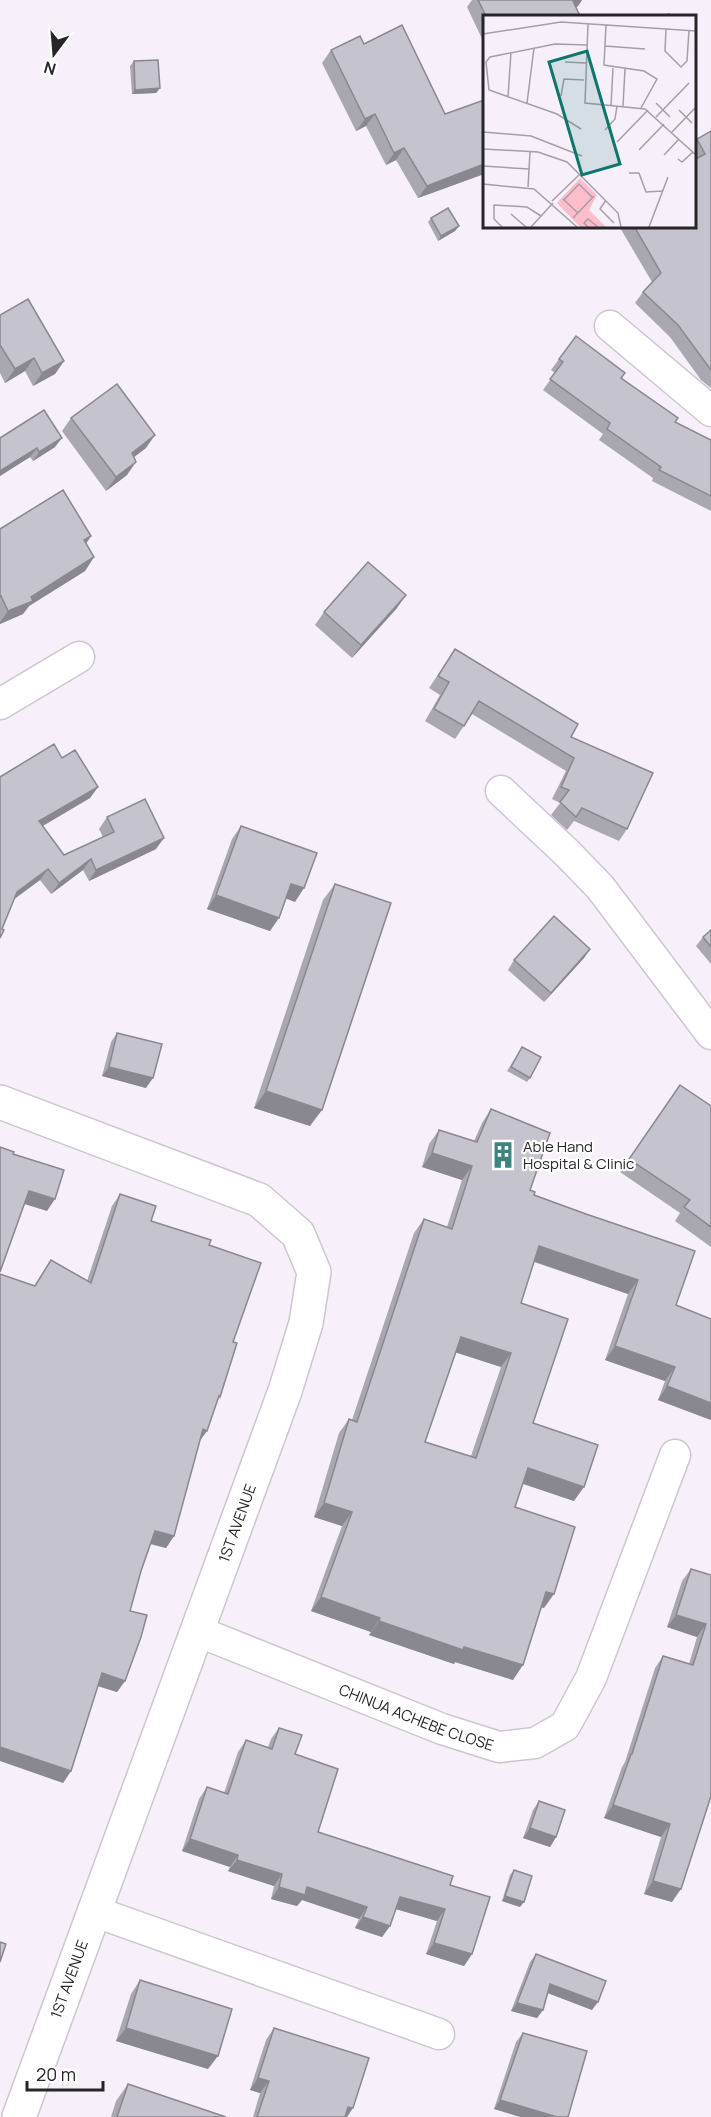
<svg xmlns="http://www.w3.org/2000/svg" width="711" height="2117" viewBox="0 0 711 2117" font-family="Manrope,sans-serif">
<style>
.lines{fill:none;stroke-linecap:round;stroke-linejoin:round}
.minor-casing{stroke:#cdc6d0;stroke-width:33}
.tertiary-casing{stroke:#cdc6d0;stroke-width:36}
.minor{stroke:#fff;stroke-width:30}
.tertiary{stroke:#fff;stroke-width:33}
.wall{fill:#a9a8b1;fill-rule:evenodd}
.shaded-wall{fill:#898890}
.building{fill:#c4c3ce;stroke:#898890;stroke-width:1.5;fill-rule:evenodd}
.labels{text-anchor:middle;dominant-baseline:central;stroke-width:4.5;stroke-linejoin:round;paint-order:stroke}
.poi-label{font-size:15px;fill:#272528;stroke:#fff;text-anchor:start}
.street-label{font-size:15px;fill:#272528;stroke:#fff}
.inset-road{fill:none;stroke:#a49fa6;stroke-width:1.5}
.view{fill:#0f766e;fill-opacity:0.15;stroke:#0f766e;stroke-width:3}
.inset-edge{fill:none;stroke:#272528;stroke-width:3}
</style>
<rect width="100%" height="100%" fill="#f7f0fa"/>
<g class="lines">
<defs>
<g id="minor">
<polyline points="610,326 711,411"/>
<polyline points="0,704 79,657"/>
<polyline points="501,791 567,853 600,887 711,1034"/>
<path id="s1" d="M197 1631 442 1729 499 1747 535 1743 565 1726 591 1678 675 1455"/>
<polyline points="93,1911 439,2034"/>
</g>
<polyline id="tertiary" points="0,1102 259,1200 298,1234 314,1272 306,1323 285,1391 19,2117"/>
</defs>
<!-- minor casing -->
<use href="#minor" class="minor-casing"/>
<!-- tertiary casing -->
<use href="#tertiary" class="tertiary-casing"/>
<!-- minor -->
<use href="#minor" class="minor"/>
<!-- tertiary -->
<use href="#tertiary" class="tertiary"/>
</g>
<!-- wall -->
<g class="wall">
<polygon points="472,0 582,0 578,6 576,7 580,16 484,16 484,43 467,7"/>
<polygon points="364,44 445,114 484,174 418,198 396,160 386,165 366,126 356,131 322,63 331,50"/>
<polygon points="134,61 160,88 156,93 132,94 130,66"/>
<polygon points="711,131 711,388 701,380 670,337 635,303 643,292 652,282 619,226 694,226 694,142 697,139"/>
<polygon points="431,218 459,226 455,231 438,241 428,222"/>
<polygon points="0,315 64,361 55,374 33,386 25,371 5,383 0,373"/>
<polygon points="559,359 622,378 675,422 711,440 711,511 652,481 653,478 599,440 603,434 543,390 555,373 551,370"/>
<polygon points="71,418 146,448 134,457 127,475 106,491 62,431"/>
<polygon points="0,438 55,447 33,461 30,457 0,476"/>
<polygon points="0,529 91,536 86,544 94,557 85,571 29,606 23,614 0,624"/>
<polygon points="397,608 352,658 315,625 324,612"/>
<polygon points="455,649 571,737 627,829 619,841 574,821 567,830 551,815 560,803 552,799 566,771 472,714 455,739 425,721 440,695 429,688"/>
<polygon points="62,758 98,787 90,798 43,826 64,855 103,837 99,829 107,817 156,849 89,881 83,870 51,894 40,880 14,899 2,929 0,777"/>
<polygon points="241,826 295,902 286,898 270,931 207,909 232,839"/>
<polygon points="335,884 310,1126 254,1108 323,900"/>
<polygon points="711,930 711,964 696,946 703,937"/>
<polygon points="590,949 584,958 544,1002 508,970 514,960"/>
<polygon points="117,1033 146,1088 102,1076 111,1042"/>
<polygon points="522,1047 530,1078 527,1082 507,1071"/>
<polygon points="680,1085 711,1106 711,1247 675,1221 680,1213 620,1172"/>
<path d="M491 1109 530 1190 534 1195 676 1305 711 1420 658 1400 665 1381 605 1360 628 1294 534 1262 521 1303 533 1423 574 1501 523 1484 515 1507 544 1608 541 1607 513 1680 455 1662 454 1664 369 1635 371 1632 311 1611 342 1526 314 1517 339 1433 349 1419 352 1420 414 1233 424 1219 447 1227 462 1180 422 1167 429 1144 439 1130 474 1141 482 1123ZM456 1352 501 1367 471 1456 425 1442Z"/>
<polygon points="120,1194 151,1221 209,1245 233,1342 217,1402 199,1442 174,1536 166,1548 150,1544 141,1571 130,1611 125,1681 117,1692 98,1686 71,1771 63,1783 35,1285 51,1260 87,1281 112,1206"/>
<polygon points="691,1569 711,1575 711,1796 672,1902 644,1894 661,1837 604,1818 622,1767 625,1762 655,1668 663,1656 689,1664 697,1637 667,1627 682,1581"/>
<polygon points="279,1728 295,1754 318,1832 450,1885 472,1954 464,1966 426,1954 437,1921 396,1909 390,1926 382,1937 355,1928 359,1919 302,1900 297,1906 271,1899 274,1886 228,1871 230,1867 182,1851 199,1799 207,1787 224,1793 238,1752 246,1740 268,1747 271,1739"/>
<polygon points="539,1801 556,1837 550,1847 523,1838 533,1810"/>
<polygon points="514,1870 520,1907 502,1901 510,1875"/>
<polygon points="536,1954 592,2010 548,1993 543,2010 537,2018 511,2011 530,1962"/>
<polygon points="140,1980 208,2069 116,2041 131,1994"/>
<polygon points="274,2028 347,2117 253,2117 260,2093 250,2090 266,2040"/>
<polygon points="523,2033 568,2117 494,2109 516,2042"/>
<polygon points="128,2084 226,2117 111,2117 116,2101"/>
</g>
<!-- shaded-wall -->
<g class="shaded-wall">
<polygon points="574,0 582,0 578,6 564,13 573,1"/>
<polygon points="160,88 156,93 132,94 135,90"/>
<polygon points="375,114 366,126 356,131 365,119"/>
<polygon points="404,148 396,160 386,165 394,153"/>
<polygon points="484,164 484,174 418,198 427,186"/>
<polygon points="459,226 455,231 438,241 441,236"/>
<polygon points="34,358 25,371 5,383 15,369"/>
<polygon points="64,361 55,374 33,386 42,373"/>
<polygon points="155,435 146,448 122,466 132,453"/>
<polygon points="62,438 55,447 33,461 39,452"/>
<polygon points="37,448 30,457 0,476 0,471"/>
<polygon points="136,462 127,475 106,491 116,477"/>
<polygon points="91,536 82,549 84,540"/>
<polygon points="94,557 85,571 29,606 23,614 0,624 0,622 8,611"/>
<polygon points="406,595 397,608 352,658 361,645"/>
<polygon points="98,787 90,798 32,832 39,821"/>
<polygon points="164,838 156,849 89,881 96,870"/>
<polygon points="91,859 83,870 51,894 59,883"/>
<polygon points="48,869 40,880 9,903 17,892"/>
<polygon points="291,884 304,888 295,902 282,897"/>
<polygon points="216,895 279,918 270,931 207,909"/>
<polygon points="590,949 584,958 544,1002 551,993"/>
<polygon points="109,1067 153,1078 146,1088 102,1076"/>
<polygon points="266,1091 322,1110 310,1126 254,1108"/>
<polygon points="432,1153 472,1166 462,1180 422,1167"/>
<polygon points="29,1191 55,1199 47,1211 21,1203"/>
<polygon points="539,1246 638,1280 628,1294 530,1260"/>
<polygon points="461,1337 511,1353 501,1367 451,1351"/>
<polygon points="615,1346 675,1367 665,1381 605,1360"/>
<polygon points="667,1386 711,1403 711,1420 658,1400"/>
<polygon points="203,1429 207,1431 199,1442"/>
<polygon points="528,1468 584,1487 574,1501 518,1482"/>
<polygon points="324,1503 352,1512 342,1526 314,1517"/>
<polygon points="155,1531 174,1536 166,1548 147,1543"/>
<polygon points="546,1592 554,1594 544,1608 536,1606"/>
<polygon points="321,1597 380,1618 371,1632 311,1611"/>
<polygon points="676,1615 706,1624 697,1637 667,1627"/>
<polygon points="379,1621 523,1665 513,1680 455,1662 454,1664 369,1635"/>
<polygon points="102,1673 125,1681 117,1692 94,1685"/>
<polygon points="0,1747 71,1771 63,1783 0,1761"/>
<polygon points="613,1805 670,1824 661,1837 604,1818"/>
<polygon points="530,1828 556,1837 550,1847 523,1838"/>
<polygon points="190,1839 238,1855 230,1867 182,1851"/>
<polygon points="237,1860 282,1874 274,1886 228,1871"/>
<polygon points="653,1881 681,1889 672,1902 644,1894"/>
<polygon points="279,1887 307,1887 367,1907 359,1919 302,1900 297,1906 271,1899"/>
<polygon points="505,1896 524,1902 520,1907 502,1901"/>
<polygon points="400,1897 445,1909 437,1921 392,1908"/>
<polygon points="363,1917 390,1926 382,1937 355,1928"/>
<polygon points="434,1943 472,1954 464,1966 426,1954"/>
<polygon points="550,1984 598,2002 592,2010 545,1992"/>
<polygon points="517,2003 543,2010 537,2018 511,2011"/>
<polygon points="126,2028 218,2056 208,2069 116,2041"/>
<polygon points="258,2078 269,2081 260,2093 250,2090"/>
<polygon points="500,2100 557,2117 520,2117 494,2109"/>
<polygon points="348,2107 353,2108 347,2117 341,2117"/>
</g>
<!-- building -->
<g class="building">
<polygon points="478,0 574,0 573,1 580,16 486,16"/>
<polygon points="669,14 671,16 662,16"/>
<polygon points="402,25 445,114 484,100 484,164 427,186 404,148 394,153 375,114 365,119 331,50 360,36 364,44"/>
<polygon points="158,60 160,88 135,90 134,61"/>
<polygon points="711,131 711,370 678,325 643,292 661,273 634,226 694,226 694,160 705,154 697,139"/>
<polygon points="448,208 459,226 441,236 431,218"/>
<polygon points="28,299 64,361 42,373 34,358 15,369 0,345 0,315"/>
<polygon points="576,336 625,373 621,378 678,418 675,422 711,440 711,496 659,470 661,467 607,429 610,423 550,379 563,362 559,359"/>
<polygon points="117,384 155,435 132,453 136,462 116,477 71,418"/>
<polygon points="44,410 62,438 39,452 37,448 0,471 0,438"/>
<polygon points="63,490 91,536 84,540 94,557 31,597 33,601 8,611 1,596 0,597 0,529"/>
<polygon points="368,562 406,595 361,645 324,612"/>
<polygon points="455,649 578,724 571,737 653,773 627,829 582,808 576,817 560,802 569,790 561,787 574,758 479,701 464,726 434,709 449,682 438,676"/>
<polygon points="54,744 62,758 75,750 98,787 39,821 64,855 114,832 107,817 145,799 164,838 96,870 91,859 59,883 48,869 17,892 2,929 4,930 0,938 0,777"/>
<polygon points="241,826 317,853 304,888 291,884 279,918 216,895"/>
<polygon points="335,884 391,903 322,1110 266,1091"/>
<polygon points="554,916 590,949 551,993 514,960"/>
<polygon points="711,930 711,947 703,937"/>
<polygon points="117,1033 162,1044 153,1078 109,1067"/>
<polygon points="522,1047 541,1057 530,1078 511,1067"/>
<polygon points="680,1085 711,1106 711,1227 684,1207 690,1200 629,1159"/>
<path d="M491 1109 550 1133 530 1190 535 1192 534 1195 586 1214 695 1251 676 1305 711 1319V1403L667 1386 675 1367 615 1346 638 1280 539 1246 521 1303 568 1319 533 1423 598 1445 584 1487 528 1468 515 1507 575 1527 554 1594 546 1592 523 1665 464 1647 463 1650 379 1621 380 1618 321 1597 352 1512 324 1503 349 1419 357 1422 424 1219 452 1229 472 1166 432 1153 439 1130 477 1142ZM461 1337 511 1353 476 1458 425 1442Z"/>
<polygon points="0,1147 14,1152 13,1154 64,1170 55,1199 29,1191 0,1272"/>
<polygon points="120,1194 156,1206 151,1221 211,1240 209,1245 261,1263 233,1342 237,1343 220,1397 219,1396 207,1431 203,1429 174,1536 155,1531 141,1571 130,1611 147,1615 141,1637 125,1681 102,1673 71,1771 0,1747 0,1274 35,1286 51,1260 91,1283"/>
<polygon points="691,1569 711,1575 711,1796 681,1889 653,1881 670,1824 613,1805 631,1754 632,1754 663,1656 693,1665 706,1624 676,1615"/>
<polygon points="279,1728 302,1735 295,1754 338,1769 318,1832 453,1876 450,1885 490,1897 472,1954 434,1943 445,1909 400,1897 390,1926 363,1917 367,1907 307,1887 305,1895 279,1887 282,1874 237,1860 238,1855 190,1839 207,1787 228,1794 246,1740 272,1749"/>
<polygon points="539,1801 565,1810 556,1837 530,1828"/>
<polygon points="514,1870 532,1876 524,1902 505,1896"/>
<polygon points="0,1942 6,1944 0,1962"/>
<polygon points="536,1954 606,1981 598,2002 550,1984 543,2010 517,2003"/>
<polygon points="140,1980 232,2009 218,2056 126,2028"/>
<polygon points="274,2028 369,2058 353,2108 348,2107 345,2117 257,2117 269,2081 258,2078"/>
<polygon points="523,2033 587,2051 568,2117 557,2117 500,2100"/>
<polygon points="128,2084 226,2117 117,2117"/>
</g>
<!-- icons -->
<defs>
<symbol id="building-bare" viewBox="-9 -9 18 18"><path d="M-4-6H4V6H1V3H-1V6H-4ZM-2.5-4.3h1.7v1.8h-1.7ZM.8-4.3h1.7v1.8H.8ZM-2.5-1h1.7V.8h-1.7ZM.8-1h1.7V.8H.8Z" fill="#3c847e" stroke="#fff" stroke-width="2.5" paint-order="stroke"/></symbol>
</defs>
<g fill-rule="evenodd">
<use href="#building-bare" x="484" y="1136" width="38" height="38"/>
</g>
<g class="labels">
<!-- poi labels -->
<g class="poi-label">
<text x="523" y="1146">Able Hand<tspan x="523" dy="17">Hospital &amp; Clinic</tspan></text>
</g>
<!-- street labels -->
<g class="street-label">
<text transform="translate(237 1523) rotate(-70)">1ST AVENUE</text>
<text stroke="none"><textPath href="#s1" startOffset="236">CHINUA ACHEBE CLOSE</textPath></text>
<text transform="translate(69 1979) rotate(-70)">1ST AVENUE</text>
</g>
</g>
<!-- overview -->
<g transform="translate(483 15)">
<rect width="213" height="213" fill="#f7f0fa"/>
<path d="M97 163 114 180 106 195 123 212H97L74 188Z" fill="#ffbcca"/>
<path class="inset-road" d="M105 8 102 88 162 94 213 140M123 10 121 50 161 56 174 64 158 93M183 14 182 36 198 52 204 46 206 15M0 19 78 7 213 16M122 31 162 34M82 47 103 48M78 81 81 64 101 65M25 82 28 37M44 88 51 33M173 88 187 102M128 91 130 53M140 91 142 54M196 95 209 108M173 102 206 68M98 114 74 99 6 75 3 47 7 42 72 29 104 30M122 115 132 104 134 91M0 117 48 121 99 141M189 117 213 92M134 127 165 95M0 134 55 137 84 147 135 198 138 212M156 135 181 109M181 140 196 124M195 144 199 147 210 137M0 151 46 154M146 158H156L163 177 180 176M0 169 51 174 94 212M45 172 47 137M80 184 95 198M81 185 96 169 110 183M123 185 117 194 131 208M69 186 97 159M28 199 43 212M90 203 111 181M19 212 11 204V190L44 192 58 201M48 212 70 188M105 212 101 208 105 204 115 212M166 212 185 162"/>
<path class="view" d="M104 36 137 149 99 160 66 47Z"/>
<rect width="213" height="213" class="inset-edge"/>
</g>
<!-- north arrow -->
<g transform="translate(54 54) rotate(196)" stroke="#ffffff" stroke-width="4.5" paint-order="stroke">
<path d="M0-4.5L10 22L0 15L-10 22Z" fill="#272528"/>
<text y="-9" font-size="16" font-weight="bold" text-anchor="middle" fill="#272528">N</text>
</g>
<!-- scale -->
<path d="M27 2081v9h76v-9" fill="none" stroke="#272528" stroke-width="3"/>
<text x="36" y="2081" font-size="18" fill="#272528" stroke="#ffffff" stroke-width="4.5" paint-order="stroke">20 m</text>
</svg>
